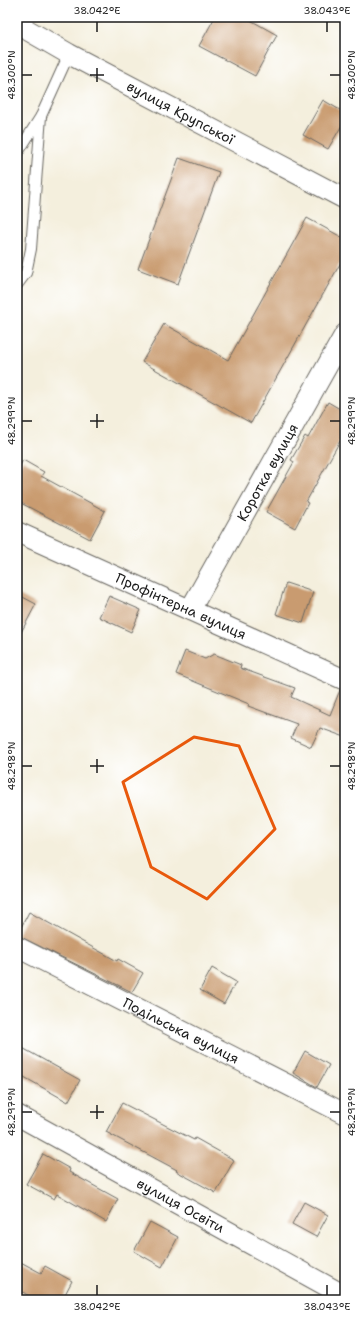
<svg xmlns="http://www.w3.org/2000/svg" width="362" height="1317" viewBox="0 0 362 1317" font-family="'Shantell Sans',sans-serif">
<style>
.building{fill:#c99b6f}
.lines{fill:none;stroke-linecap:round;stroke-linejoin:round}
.lane-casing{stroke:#686660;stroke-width:12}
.street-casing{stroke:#686660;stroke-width:22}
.lane{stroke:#fff;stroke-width:10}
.street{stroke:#fff;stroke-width:20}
.marked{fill:none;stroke:#e8590c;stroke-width:3;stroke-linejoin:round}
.ticks{fill:none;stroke:#1c1c1c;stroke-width:1.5}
.labels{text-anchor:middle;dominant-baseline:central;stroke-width:3;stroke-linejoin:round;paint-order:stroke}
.street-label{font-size:14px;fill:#1c1c1c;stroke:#fff}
.neatline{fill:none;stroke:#1c1c1c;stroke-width:1.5}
.ticks-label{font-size:10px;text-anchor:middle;fill:#1c1c1c}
</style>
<rect width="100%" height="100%" fill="#fff"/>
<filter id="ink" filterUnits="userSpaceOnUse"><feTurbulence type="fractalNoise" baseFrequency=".025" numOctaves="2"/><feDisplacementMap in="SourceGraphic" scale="8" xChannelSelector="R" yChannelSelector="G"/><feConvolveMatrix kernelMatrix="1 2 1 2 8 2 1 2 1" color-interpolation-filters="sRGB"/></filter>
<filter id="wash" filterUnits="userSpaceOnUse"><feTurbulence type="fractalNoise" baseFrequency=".012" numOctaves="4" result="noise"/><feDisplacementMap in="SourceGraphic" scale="16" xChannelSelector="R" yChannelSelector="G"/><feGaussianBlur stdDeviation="0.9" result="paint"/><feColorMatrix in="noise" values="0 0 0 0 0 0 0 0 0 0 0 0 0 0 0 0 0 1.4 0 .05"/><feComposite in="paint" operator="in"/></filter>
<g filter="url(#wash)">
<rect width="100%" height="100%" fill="#f4efdd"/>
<g id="blocks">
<!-- building -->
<g class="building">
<polygon points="215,17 245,17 277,35 255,76 199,46"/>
<polygon points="323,100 345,113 345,120 328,149 303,135"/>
<polygon points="179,158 219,172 178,284 138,269"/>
<polygon points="307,218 345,239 345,255 251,423 142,362 164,324 228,360"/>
<polygon points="328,402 345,412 345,444 340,441 306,502 308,503 295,528 266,512 294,462 291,460 305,436 308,438"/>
<polygon points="23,460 44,472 41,476 105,511 90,539 17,501 17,471"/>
<polygon points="286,583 313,592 303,623 276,614"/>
<polygon points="17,594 36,604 17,640"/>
<polygon points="109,596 141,610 131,632 99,617"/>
<polygon points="185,651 205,659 214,654 241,665 240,668 295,688 291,697 330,715 340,690 345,691 345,737 320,728 311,747 291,738 297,724 248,706 249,704 176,674"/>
<polygon points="29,912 117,961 118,959 143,973 132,992 17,935"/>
<polygon points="212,968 236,982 224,1004 200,990"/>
<polygon points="17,1045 80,1080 68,1102 17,1073"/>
<polygon points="305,1051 329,1065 317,1087 293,1073"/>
<polygon points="122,1103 194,1140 195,1138 234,1160 216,1193 176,1171 177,1170 106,1132"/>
<polygon points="43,1154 70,1169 69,1172 118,1199 106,1222 57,1194 54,1199 26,1184"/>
<polygon points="304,1202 328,1215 316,1237 292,1224"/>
<polygon points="150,1222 178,1237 162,1267 134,1251"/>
<polygon points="17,1260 41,1273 45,1266 72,1281 62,1300 37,1300 17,1289"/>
</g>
</g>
</g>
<g filter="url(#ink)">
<use href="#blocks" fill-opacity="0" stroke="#686660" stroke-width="1"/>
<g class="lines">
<defs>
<g id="lane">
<polyline points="17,154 41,116 69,54"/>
<polyline points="17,285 26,273 31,249 41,116"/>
</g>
<g id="street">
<path id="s1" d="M17 24 69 54 345 199"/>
<path id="s2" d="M17 532 345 680"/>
<path id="s3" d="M190 610 345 334"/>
<path id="s4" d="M17 947 345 1114"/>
<path id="s5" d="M17 1115 345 1296"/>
</g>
</defs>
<!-- lane casing -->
<use href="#lane" class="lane-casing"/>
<!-- street casing -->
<use href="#street" class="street-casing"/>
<!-- lane -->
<use href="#lane" class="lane"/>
<!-- street -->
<use href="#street" class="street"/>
</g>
</g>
<!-- marked area -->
<path class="marked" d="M194 737 239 746 275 829 207 899 151 867 123 782Z"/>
<!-- ticks -->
<path class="ticks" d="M97 22V32M327 22V32M97 68V82M22 75H32M90 75H104M330 75H340M97 414V428M22 421H32M90 421H104M330 421H340M97 759V773M22 766H32M90 766H104M330 766H340M97 1105V1119M22 1112H32M90 1112H104M330 1112H340M97 1285V1295M327 1285V1295"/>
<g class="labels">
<!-- street labels -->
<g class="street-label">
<text stroke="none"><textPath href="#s1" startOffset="186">вулиця Крупської</textPath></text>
<text stroke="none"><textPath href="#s3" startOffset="158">Коротка вулиця</textPath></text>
<text stroke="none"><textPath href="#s2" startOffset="180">Профінтерна вулиця</textPath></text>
<text stroke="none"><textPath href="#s4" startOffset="184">Подільська вулиця</textPath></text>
<text stroke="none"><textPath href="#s5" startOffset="187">вулиця Освіти</textPath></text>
</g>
</g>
<!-- margin -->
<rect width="362" height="1317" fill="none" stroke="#fff" stroke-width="44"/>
<rect x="22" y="22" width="318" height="1273" class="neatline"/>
<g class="ticks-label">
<text x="97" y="14">38.042°E</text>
<text x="327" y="14">38.043°E</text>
<text transform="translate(11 75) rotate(-90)" y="4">48.300°N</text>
<text transform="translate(351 75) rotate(-90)" y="4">48.300°N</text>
<text transform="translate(11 421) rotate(-90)" y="4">48.299°N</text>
<text transform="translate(351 421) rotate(-90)" y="4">48.299°N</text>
<text transform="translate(11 766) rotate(-90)" y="4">48.298°N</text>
<text transform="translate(351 766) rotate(-90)" y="4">48.298°N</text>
<text transform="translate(11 1112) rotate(-90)" y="4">48.297°N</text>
<text transform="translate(351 1112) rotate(-90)" y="4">48.297°N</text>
<text x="97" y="1310">38.042°E</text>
<text x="327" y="1310">38.043°E</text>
</g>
</svg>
